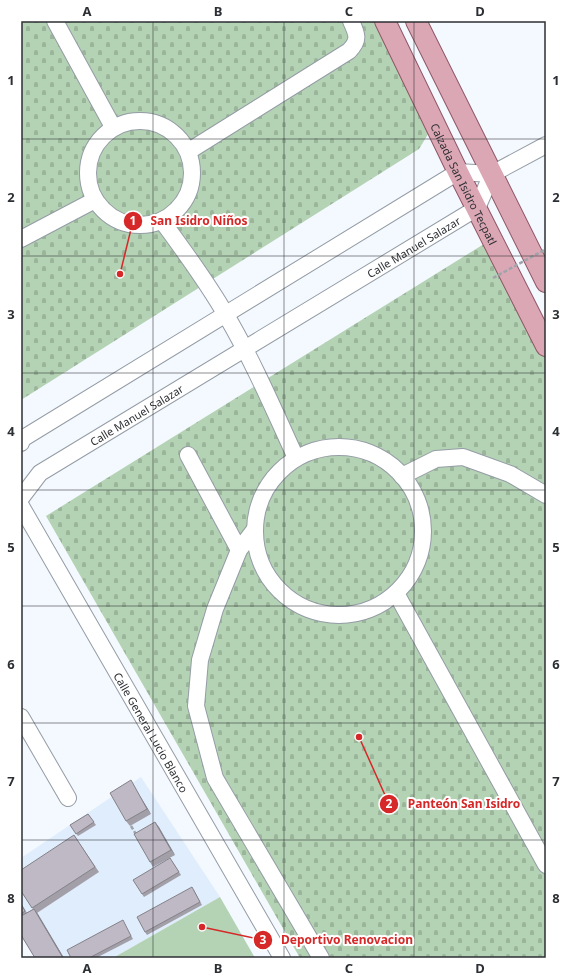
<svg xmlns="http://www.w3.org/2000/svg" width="567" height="979" viewBox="0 0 567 979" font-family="'Noto Sans',sans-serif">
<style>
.built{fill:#dfedfc}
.cemetery{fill:url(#cemetery-stones)}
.pitch{fill:#b4d2b4}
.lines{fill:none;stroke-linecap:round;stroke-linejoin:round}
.minor-casing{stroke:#949ca5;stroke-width:18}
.major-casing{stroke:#8f5766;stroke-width:22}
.path{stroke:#a0a4aa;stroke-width:2.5;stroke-dasharray:4 2;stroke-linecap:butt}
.minor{stroke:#fff;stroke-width:16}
.major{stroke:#dca7b4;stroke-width:20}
.path-bridge{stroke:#a0a4aa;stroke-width:2.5;stroke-dasharray:4 2;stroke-linecap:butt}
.wall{fill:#a39fa9}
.shaded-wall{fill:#858289}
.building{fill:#beb9c4;stroke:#858289}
.grid{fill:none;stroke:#2c2f33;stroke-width:1;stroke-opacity:0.55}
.labels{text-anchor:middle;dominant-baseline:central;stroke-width:4;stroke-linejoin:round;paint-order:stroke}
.street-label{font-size:11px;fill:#2c2f33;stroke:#fff}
.leader{fill:none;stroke:#d62828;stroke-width:1.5}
.callout-dot{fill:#d62828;stroke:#fff;stroke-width:1.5}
.mark-label{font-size:12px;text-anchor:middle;font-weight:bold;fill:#fff}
.callout-label{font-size:12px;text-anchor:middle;font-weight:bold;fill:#d62828;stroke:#fff;stroke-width:4;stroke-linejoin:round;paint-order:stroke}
.neatline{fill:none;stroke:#2c2f33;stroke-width:1.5}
.grid-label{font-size:13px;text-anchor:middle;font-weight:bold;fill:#2c2f33}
</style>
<defs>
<pattern id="cemetery-stones" width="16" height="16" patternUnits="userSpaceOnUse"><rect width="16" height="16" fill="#b4d2b4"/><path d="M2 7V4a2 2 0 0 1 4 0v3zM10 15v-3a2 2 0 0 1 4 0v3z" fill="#9bb59b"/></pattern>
</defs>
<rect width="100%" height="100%" fill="#f4f9ff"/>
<!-- built -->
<polygon class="built" points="141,777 220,897 113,958 35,958 21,935 21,858"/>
<!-- cemetery -->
<g class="cemetery">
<polygon points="21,21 375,21 430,131 419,149 21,400"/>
<polygon points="492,239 546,351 546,958 300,958 46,516"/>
</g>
<!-- pitch -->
<polygon class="pitch" points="220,897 255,958 113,958"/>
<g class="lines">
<defs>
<g id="minor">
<polyline points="55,21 113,127"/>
<circle cx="140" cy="173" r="52"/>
<path d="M189 151 349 51C360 40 357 34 351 21"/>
<polyline points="492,174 546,145"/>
<path d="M162 221C185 252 207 282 226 315 253 361 274 410 296 458"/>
<polyline points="21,239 95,200"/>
<polyline points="21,443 22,439 458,172 492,174"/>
<circle cx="339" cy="531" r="84"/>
<polyline points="188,455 239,550"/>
<polyline points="402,476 436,459 463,457 510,474 546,495"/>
<path id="s1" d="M21 498 40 473 477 208 492 174"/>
<path id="s2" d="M21 506 282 958"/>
<polyline points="255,529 239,550 215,609 200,660 196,706 215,778 321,958"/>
<polyline points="396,593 546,865"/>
<polyline points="21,717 68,798"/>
</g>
<g id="major">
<path id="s3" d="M385 21 458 172 546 346"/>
<polyline points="416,21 546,282"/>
</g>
</defs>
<!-- minor casing -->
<use href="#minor" class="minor-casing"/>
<!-- major casing -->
<use href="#major" class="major-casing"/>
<!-- path -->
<polyline class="path" points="131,826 137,836"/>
<!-- minor -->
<use href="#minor" class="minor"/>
<!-- major -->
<use href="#major" class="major"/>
<!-- path-bridge -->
<polyline class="path-bridge" points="493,278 546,249"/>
</g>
<!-- wall -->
<g class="wall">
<polygon points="134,786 151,814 130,826 126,821"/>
<polygon points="88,814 96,825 78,836 70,825"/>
<polygon points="155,822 175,855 153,867 150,862"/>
<polygon points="74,835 99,872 37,913 64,958 35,958 21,935 21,903 27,913 33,909 21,891"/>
<polygon points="172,861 181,875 144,897 142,894"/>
<polygon points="194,890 202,905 147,935 145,932"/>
<polygon points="124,923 133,939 96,958 71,958"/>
</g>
<!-- shaded-wall -->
<g class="shaded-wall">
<polygon points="131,780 134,786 151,814 147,809"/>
<polygon points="155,822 159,827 175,855 171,850"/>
<polygon points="34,909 38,914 64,958 63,958"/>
</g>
<!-- building -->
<g class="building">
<polygon points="131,780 147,809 126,821 110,793"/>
<polygon points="88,814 94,822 76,834 70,825"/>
<polygon points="155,822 171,850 150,862 134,834"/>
<polygon points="74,835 95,867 32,908 21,891 21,870"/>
<polygon points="170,858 179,872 142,894 133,880"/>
<polygon points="192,887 200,902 145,932 137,917"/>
<polygon points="21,904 25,911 21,914"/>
<polygon points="34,909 63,958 35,958 21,935 21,916"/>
<polygon points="123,920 131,936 89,958 71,958 67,950"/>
</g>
<!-- grid -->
<path class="grid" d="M153 21V958M284 21V958M414 21V958M21 139H546M21 256H546M21 373H546M21 490H546M21 606H546M21 723H546M21 840H546"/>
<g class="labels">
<!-- street labels -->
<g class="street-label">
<text stroke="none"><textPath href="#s3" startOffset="181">Calzada San Isidro Tecpatl</textPath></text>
<text stroke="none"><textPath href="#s1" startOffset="468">Calle Manuel Salazar</textPath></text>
<text stroke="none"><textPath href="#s1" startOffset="144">Calle Manuel Salazar</textPath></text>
<text stroke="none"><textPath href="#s2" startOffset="261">Calle General Lucio Blanco</textPath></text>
</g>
</g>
<!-- callouts -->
<path class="leader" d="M120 274L133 221M359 737L389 804M202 927L263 940"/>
<g class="callout-dot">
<circle cx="120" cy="274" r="4"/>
<circle cx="359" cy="737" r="4"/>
<circle cx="202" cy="927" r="4"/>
<circle cx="133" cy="221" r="10"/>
<circle cx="389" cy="804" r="10"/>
<circle cx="263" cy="940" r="10"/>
</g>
<g class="mark-label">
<text x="133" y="225">1</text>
<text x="389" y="808">2</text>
<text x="263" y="944">3</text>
</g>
<g class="callout-label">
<text x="199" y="225">San Isidro Niños</text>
<text x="464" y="808">Panteón San Isidro</text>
<text x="347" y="944">Deportivo Renovacion</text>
</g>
<!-- border -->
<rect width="567" height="979" fill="none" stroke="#ffffff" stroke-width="44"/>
<rect x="22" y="22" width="523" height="935" class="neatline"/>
<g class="grid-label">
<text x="87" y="16">A</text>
<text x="218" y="16">B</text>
<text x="349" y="16">C</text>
<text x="480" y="16">D</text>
<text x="11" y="85">1</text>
<text x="556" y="85">1</text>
<text x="11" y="202">2</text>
<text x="556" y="202">2</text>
<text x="11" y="319">3</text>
<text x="556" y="319">3</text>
<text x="11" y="436">4</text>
<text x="556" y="436">4</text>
<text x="11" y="552">5</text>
<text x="556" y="552">5</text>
<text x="11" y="669">6</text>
<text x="556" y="669">6</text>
<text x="11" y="786">7</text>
<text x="556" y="786">7</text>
<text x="11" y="903">8</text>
<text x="556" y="903">8</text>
<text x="87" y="973">A</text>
<text x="218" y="973">B</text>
<text x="349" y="973">C</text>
<text x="480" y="973">D</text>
</g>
</svg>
